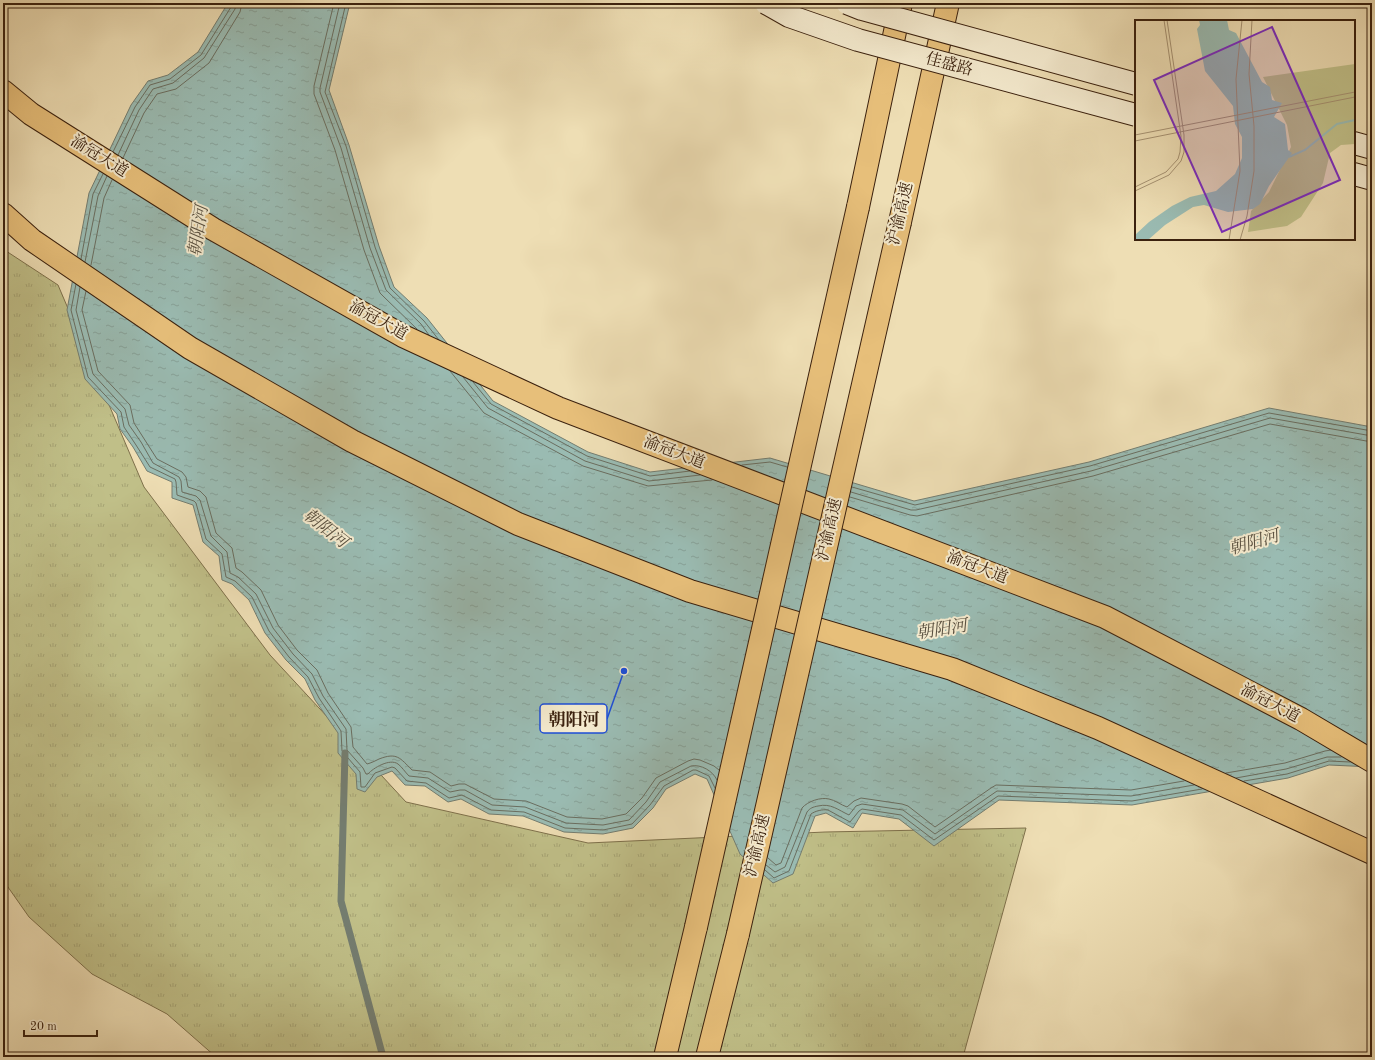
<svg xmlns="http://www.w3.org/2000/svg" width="1375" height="1060" viewBox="0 0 1375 1060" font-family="'Old Standard TT','Noto Serif SC',serif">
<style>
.park{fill:url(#park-tufts);stroke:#7e704b}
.water{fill:url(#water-ripples);stroke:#747d70}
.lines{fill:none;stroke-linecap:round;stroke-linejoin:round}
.shore{stroke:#6a6e60;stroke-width:1}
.stream{stroke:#747d70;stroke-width:7}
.secondary-casing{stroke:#3b210e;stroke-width:24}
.primary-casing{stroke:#3b210e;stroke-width:24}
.motorway-casing{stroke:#3b210e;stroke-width:24}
.secondary{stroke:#f4eace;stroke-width:22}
.primary{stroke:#e7bf7a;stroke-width:22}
.motorway{stroke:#e7bf7a;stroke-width:22}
.secondary-bridge-casing{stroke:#3b210e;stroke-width:24;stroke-linecap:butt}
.motorway-bridge-casing{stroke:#3b210e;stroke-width:24;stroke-linecap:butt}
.secondary-bridge{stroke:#f4eace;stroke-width:22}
.motorway-bridge{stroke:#e7bf7a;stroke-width:22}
.labels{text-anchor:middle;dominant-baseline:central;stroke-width:4;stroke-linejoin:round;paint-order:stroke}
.street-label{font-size:16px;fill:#3b210e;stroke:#f4eace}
.water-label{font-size:17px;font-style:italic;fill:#584f3f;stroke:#f4eace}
.inset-river{fill:none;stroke:#9abbb2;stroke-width:2}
.inset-road{fill:none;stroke:#a69272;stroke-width:1}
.view{fill:#7b2cbf;fill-opacity:0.15;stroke:#7b2cbf;stroke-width:2}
.inset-edge{fill:none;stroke:#3b210e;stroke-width:2}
.leader{fill:none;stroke:#1d4ed8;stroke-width:1.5}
.callout-dot{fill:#1d4ed8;stroke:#f4eace;stroke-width:1.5}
.callout{fill:#f4eace;stroke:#1d4ed8;stroke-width:1.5}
.callout-label{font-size:17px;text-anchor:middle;font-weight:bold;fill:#3b210e}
</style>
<defs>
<pattern id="park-tufts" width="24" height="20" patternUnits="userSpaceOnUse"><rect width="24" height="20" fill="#c0bf88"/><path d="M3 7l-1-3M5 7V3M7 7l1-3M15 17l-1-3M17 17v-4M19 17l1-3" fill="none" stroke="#a6a474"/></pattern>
<pattern id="water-ripples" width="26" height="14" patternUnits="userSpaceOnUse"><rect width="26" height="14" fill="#9abbb2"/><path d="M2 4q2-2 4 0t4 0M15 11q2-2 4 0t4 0" fill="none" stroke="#86a098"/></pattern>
</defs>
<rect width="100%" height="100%" fill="#eedeb4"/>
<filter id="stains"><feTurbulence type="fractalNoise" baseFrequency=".005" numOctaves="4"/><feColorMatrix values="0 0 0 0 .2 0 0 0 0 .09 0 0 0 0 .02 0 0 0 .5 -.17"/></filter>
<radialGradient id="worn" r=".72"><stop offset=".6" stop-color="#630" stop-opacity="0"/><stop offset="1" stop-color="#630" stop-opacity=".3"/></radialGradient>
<!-- park -->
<polygon class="park" points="3,249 58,285 144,487 270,655 406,802 588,843 825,832 1026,828 963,1057 216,1057 167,1014 92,974 29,917 3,880"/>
<!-- water -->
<polygon class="water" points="228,3 350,3 329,90 349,145 379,246 394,287 427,318 493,401 588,452 650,472 770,458 914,501 1089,462 1269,408 1372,427 1372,767 1329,765 1288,778 1132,805 999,800 934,846 899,819 862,813 853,828 826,813 815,816 793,874 773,883 740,854 707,779 695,774 666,789 653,808 633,828 603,834 564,832 523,816 489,814 461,799 448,802 425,786 405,785 392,771 377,777 365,792 357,789 356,774 338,753 338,733 315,700 305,679 286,660 265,633 249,600 232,584 222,580 219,556 203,542 193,505 172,498 172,482 147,471 133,447 120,429 117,414 85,379 67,310 89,193 131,105 148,81 168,75 198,52"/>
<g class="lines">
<!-- shore -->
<g class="shore">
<polyline points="334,3 314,86 314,94 335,150 364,250 380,293 384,297 417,329"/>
<polyline points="340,3 320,88 320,92 341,148 370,248 386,290 421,324 429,335"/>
<polyline points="346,3 325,92 346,146 375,247 390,288 424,321 439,340"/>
<polyline points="113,152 135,107 150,85 170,79 201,55 231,7 231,3"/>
<polyline points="118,155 139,110 153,89 173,83 204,58 235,9 236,3"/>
<polyline points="123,158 144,113 157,94 176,89 209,63 240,12 242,3"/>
<polyline points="81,259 93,194 103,174"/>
<polyline points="85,262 98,196 107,176"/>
<polyline points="91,265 104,198 112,180"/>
<polyline points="76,284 71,310 88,377 121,412 124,427 136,445 150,467 175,479 176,482 177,495 194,501 196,503 206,539 222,554 226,577 235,581 252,597 269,631 289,657 308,677 319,698 341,731 342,751 360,772 361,787 365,787 375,773 392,767 395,768 407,781 426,783 449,798 462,795 491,810 524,812 565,828 603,830 632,824 650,805 664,786 693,770 696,770 709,776 715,788"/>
<path d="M80 287 76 310 93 374 125 409 129 425 141 442 153 463 179 477 181 481 182 492 196 496 200 500 211 536 227 552 230 573 238 577 256 594 273 628 293 654 312 674 323 696 346 729 347 750 363 768 366 774H368C373 768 390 758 398 764 402 767 405 772 409 776L428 778 450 792 460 790H465L492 805 525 807 566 823 603 825 629 820 646 802 660 782 691 766C701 764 713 771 717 780"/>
<path d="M86 291 82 310 98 371 130 405 134 423 157 459 182 472 186 477 188 487 200 491 206 497 216 533 232 548 236 568 242 572 261 590 278 625 297 650 317 670 328 693 351 727 353 747 367 764C371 763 375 761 379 759 397 752 400 758 412 770L430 772 451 786 459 784H465L494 799 526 801 567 817 602 819 626 814 642 798 656 778 688 761 694 759 700 760 714 766 719 770"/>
<polyline points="450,371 484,413 583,466 648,486 712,480"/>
<polyline points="463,377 488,408 585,461 649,481 700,475"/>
<polyline points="473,382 491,404 587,456 650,476 690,471"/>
<polyline points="742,465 770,462 787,467"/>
<polyline points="852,487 915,505 1090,466 1269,413 1372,431"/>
<polyline points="851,492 911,510 916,510 1091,471 1270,418 1372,436"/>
<polyline points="850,497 910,515 917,516 1093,476 1270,424 1372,442"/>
<polyline points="1226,773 1285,763 1325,751 1331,750"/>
<polyline points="1236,778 1286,769 1327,757 1341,757"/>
<polyline points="1244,781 1287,774 1329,761 1350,762"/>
<path d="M768 858 776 865 781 863 802 808C808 801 821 797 829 799 835 800 841 805 847 807L854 801 861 798 902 804 908 806 935 827 991 788 996 785 1131 790 1184 781"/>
<path d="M766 865 775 872 785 867 807 812C810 808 813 807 818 806 831 803 838 810 849 815L856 806 862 804 903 810 935 834 997 791 1131 796 1194 785"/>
<path d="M765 870 774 878 789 871 811 814C815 811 823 809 828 810L850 822 859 811 862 809 901 815 934 840 998 796 1132 801 1202 789"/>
</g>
<!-- stream -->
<polyline class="stream" points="345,753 341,901 383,1057"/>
<defs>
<g id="secondary">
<polyline points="1354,143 1372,148"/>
<polyline points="1354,174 1372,179"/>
</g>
<g id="primary">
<polyline points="3,91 31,114 213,229 403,336 558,408 1105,617 1301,719 1372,761"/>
<polyline points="3,214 32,240 190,348 352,441 518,524 690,591 952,669 1098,728 1372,853"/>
</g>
<g id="motorway">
<polyline points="858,207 901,3"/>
<polyline points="900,222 948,3"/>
<polyline points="665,1057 696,927"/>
<polyline points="707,1057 738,934"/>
</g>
</defs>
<!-- secondary casing -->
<use href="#secondary" class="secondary-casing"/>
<!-- primary casing -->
<use href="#primary" class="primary-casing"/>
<!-- motorway casing -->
<use href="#motorway" class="motorway-casing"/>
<!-- secondary -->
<use href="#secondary" class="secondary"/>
<!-- primary -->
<use href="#primary" class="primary"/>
<!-- motorway -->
<use href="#motorway" class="motorway"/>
<defs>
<g id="secondary-bridge">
<polyline points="766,3 789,16 858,40 1136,115"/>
<polyline points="847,3 862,9 1136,84"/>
</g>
<g id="motorway-bridge">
<polyline points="696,927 858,207"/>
<polyline points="738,934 900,222"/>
</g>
</defs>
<!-- secondary-bridge casing -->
<use href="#secondary-bridge" class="secondary-bridge-casing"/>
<!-- motorway-bridge casing -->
<use href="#motorway-bridge" class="motorway-bridge-casing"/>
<!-- secondary-bridge -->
<use href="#secondary-bridge" class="secondary-bridge"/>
<!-- motorway-bridge -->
<use href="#motorway-bridge" class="motorway-bridge"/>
</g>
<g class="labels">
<!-- street labels -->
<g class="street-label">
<text transform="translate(949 65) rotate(15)">佳盛路</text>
<text transform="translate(99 157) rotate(32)">渝冠大道</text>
<text transform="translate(901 214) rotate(-77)">沪渝高速</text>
<text transform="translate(378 321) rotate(29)">渝冠大道</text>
<text transform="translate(674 453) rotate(21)">渝冠大道</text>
<text transform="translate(830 530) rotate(-77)">沪渝高速</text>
<text transform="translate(977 568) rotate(21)">渝冠大道</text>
<text transform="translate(1270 704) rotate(28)">渝冠大道</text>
<text transform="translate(758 846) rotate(-77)">沪渝高速</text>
</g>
<!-- water labels -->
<g class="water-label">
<text transform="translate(199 231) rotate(-81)">朝阳河</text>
<text transform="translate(325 529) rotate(38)">朝阳河</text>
<text transform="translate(1254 543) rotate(-16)">朝阳河</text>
<text transform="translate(942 630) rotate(-9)">朝阳河</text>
</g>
</g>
<!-- overview -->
<g transform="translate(1135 20)">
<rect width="220" height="220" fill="#eedeb4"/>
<path d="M220 44V124L206 125 195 133 188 163 166 197 152 206 113 212 116 191 134 172 156 127 152 105 128 57Z" fill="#c0bf88"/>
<path d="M64 0H92L94 10 101 13 127 62 135 67 137 80 147 83 139 97 150 104 153 130 157 133 134 166 125 184 118 189 93 192 69 185 58 187 30 205 13 220H0V215L14 202 37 186 55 177 81 171 100 154 107 138V117L100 104 98 86 70 51 62 9 65 5Z" fill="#9abbb2"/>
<path class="inset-river" d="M154 137 170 130 202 104 220 100"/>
<path class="inset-road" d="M0 115 220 72M0 121 220 77M0 167 31 152 43 139 45 132 46 116 29 0M0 171 34 155 46 141 49 132V115L32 0M94 220 105 151 101 59 107 0M105 220 112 196 119 151V106L114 54 117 0"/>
<path class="view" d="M137 7 205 160 87 212 19 60Z"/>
<rect width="220" height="220" class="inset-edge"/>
</g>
<!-- callouts -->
<path class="leader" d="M624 671L607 719"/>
<circle class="callout-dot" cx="624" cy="671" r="4"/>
<rect class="callout" x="540" y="704" width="67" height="29" rx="4"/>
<g class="callout-label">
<text x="574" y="725">朝阳河</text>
</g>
<!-- margin -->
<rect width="1375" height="1060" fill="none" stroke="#eedeb4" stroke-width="16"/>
<rect x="4" y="4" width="1367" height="1052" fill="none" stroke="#3b210e" stroke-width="2"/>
<rect x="8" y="8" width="1359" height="1044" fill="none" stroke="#3b210e"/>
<!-- scale -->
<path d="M24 1030v6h73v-6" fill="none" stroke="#3b210e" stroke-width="2"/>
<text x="30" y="1030" font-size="12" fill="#3b210e" stroke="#f4eace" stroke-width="3" paint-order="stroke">20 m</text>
<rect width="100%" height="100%" filter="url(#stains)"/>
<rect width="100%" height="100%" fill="url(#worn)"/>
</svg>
